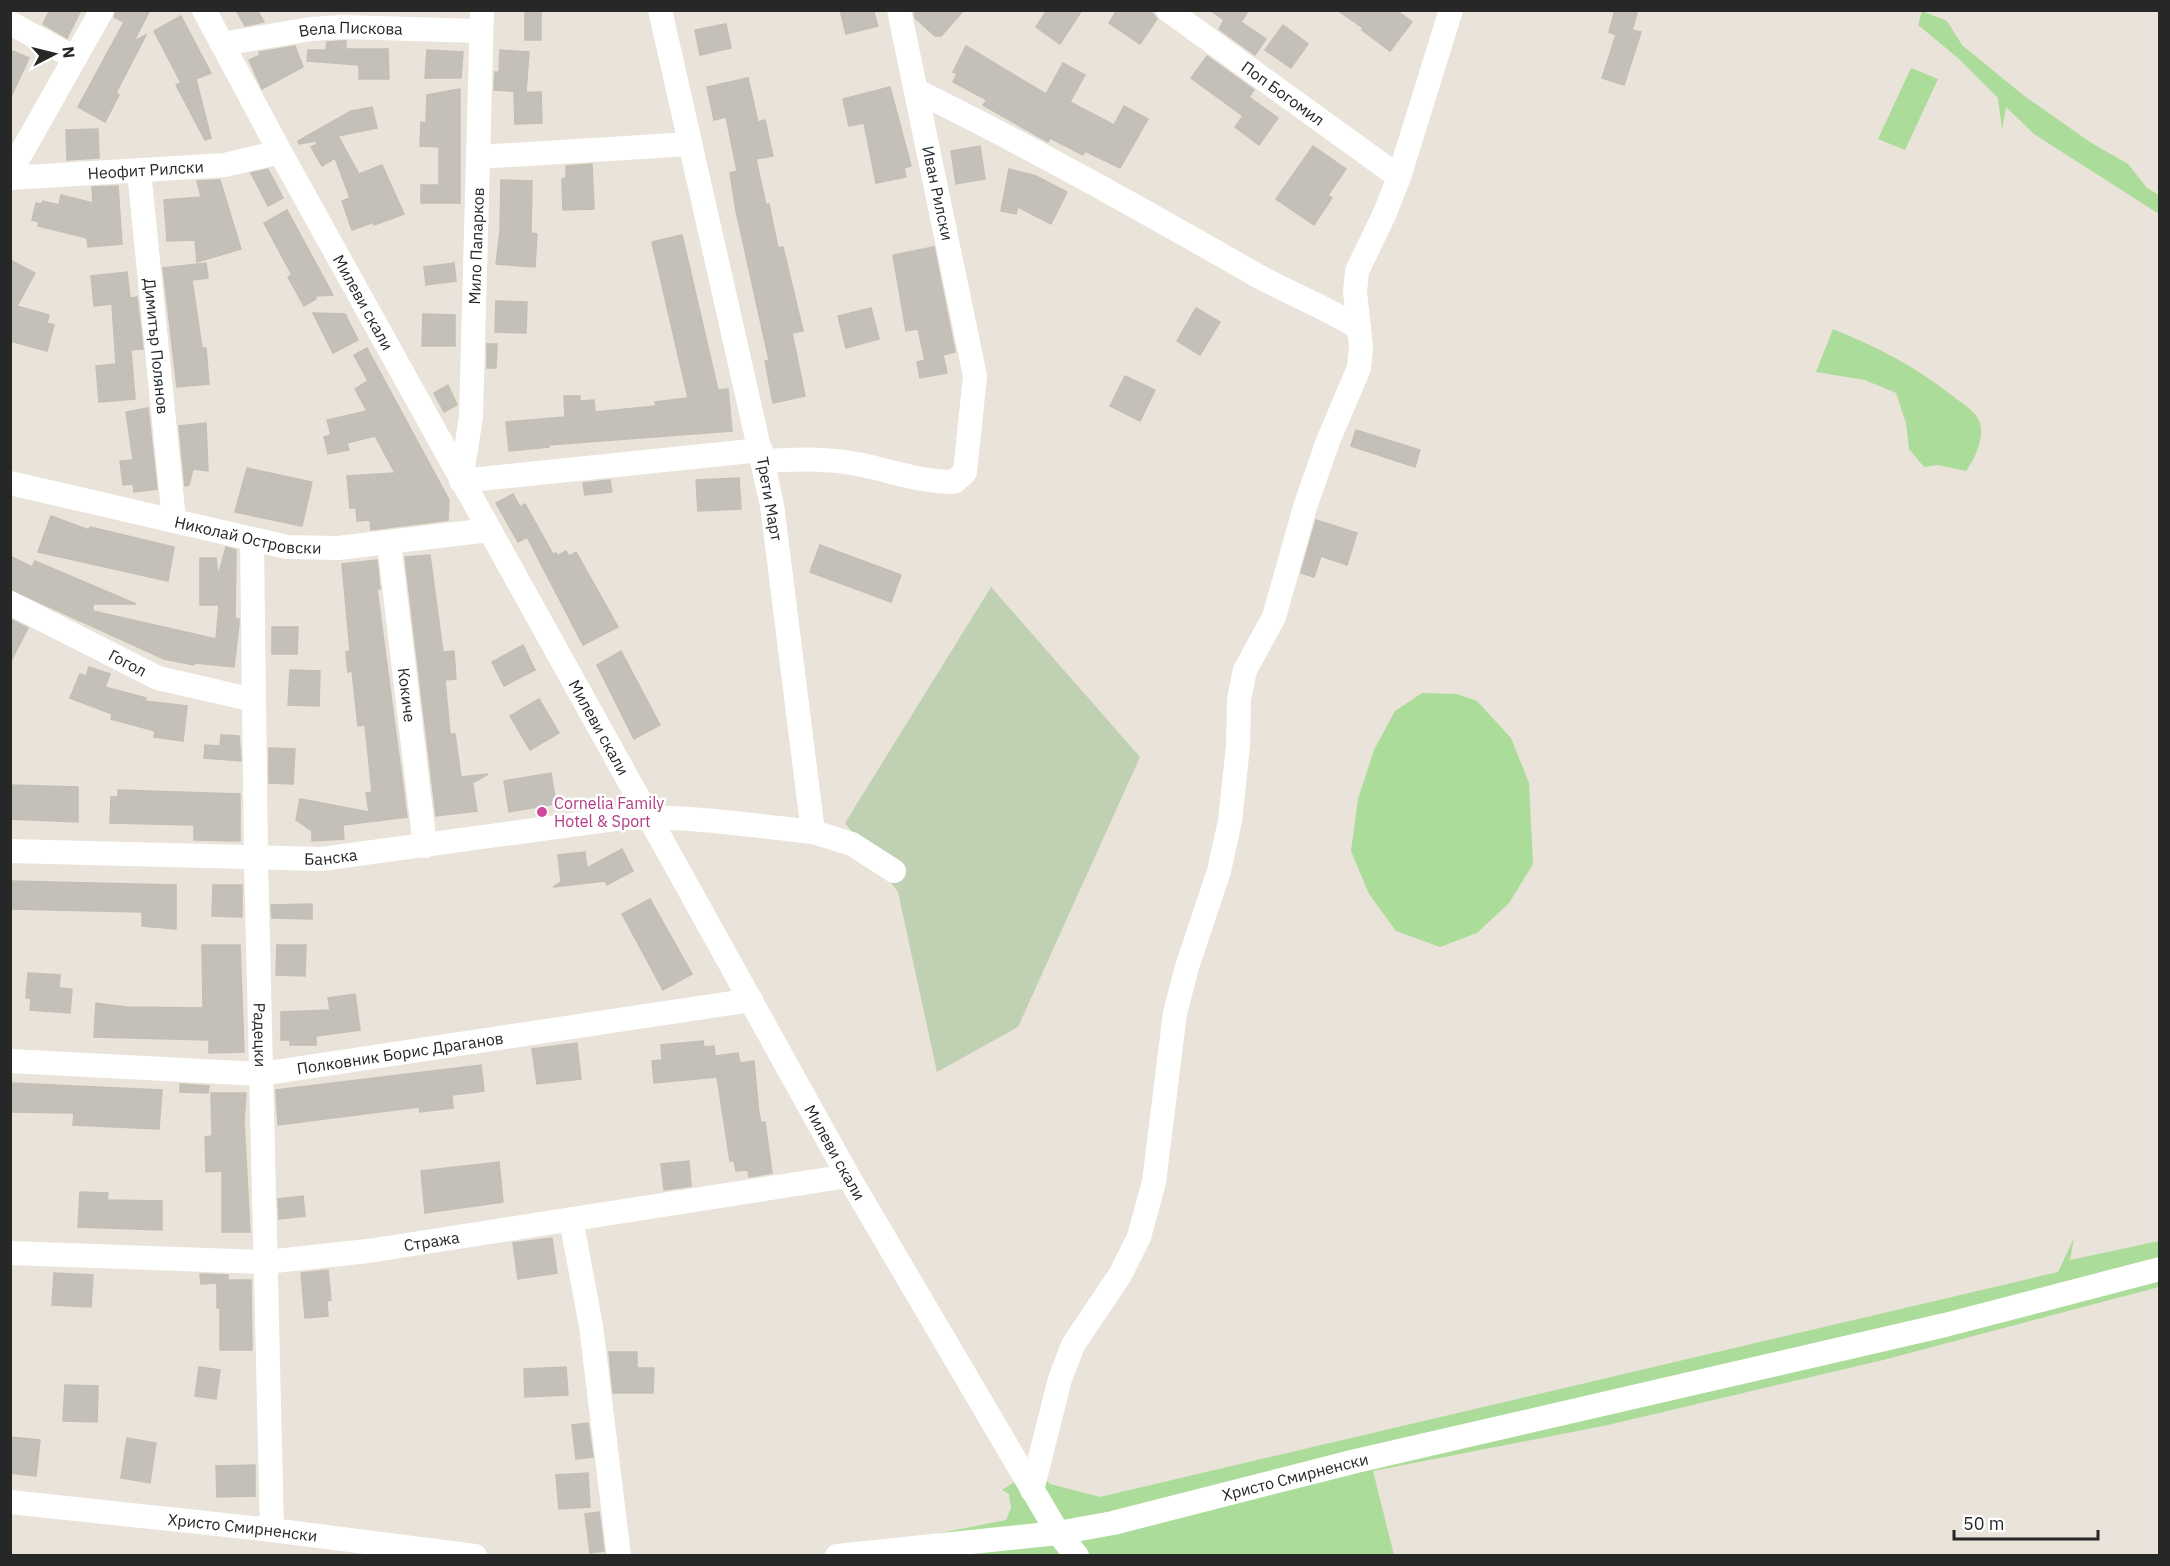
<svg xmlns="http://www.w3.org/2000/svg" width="2170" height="1566" viewBox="0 0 2170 1566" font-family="'IBM Plex Sans',sans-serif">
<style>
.green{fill:#acdc99}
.cemetery{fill:#bfd1b2}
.building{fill:#c4c0b9;stroke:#c4bfb4;stroke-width:1.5}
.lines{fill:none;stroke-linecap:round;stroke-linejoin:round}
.minor{stroke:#fff;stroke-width:24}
.hotel-dot{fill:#d1479c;stroke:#fff;stroke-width:2}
.labels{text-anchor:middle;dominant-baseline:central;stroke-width:5;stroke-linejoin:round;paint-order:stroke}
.street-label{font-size:16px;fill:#272727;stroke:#fff}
.hotel-label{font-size:16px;fill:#b23c85;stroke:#fff;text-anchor:start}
</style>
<rect width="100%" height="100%" fill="#e9e3d9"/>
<!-- green -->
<g class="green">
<polygon points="1922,11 1947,21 1962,45 2023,95 2090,142 2128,164 2147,188 2159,195 2159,214 2034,134 2006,107 2002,129 1998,98 1958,58 1918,25"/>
<polygon points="1911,68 1938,79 1905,150 1878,139"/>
<path d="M1833 329C1881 349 1913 365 1954 397 1963 404 1976 411 1980 423 1984 440 1975 458 1966 471L1937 465 1924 467 1909 449 1906 423 1896 393 1865 380 1816 372Z"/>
<polygon points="1422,693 1457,694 1477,701 1511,738 1529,783 1533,864 1509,903 1477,933 1440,947 1396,931 1369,894 1351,851 1358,799 1374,750 1395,711"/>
<polygon points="2074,1238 2070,1260 2159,1241 2159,1287 1883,1360 1608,1425 1373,1471 1394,1555 901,1556 940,1533 1006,1520 1011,1508 1009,1494 1002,1490 1035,1469 1050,1484 1100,1497 2058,1272"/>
</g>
<!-- cemetery -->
<polygon class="cemetery" points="991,587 1140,757 1018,1027 937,1072 898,892 845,823"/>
<!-- building -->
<g class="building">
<polygon points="50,10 81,10 67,38 43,24"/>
<polygon points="116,10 150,10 134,41 146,35 116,93 119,95 105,122 78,107 124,22 114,17"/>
<polygon points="236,10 257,10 264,22 245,26"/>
<rect x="525" y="10" width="16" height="30"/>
<polygon points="840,10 873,10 878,26 846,34"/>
<polygon points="914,10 964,10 941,36 935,36 915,18"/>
<polygon points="1047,10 1082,10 1060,44 1036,27"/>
<polygon points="1117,10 1150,10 1157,19 1140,44 1109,23"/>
<polygon points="1210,10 1249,10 1241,22 1266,39 1255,55 1219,29 1224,20"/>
<polygon points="1337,10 1396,10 1412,22 1390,51 1362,30 1363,28"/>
<polygon points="1615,10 1638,10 1632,30 1641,32 1624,85 1602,78 1616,35 1609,32"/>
<polygon points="181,16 211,73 196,79 211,138 205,140 176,85 181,83 154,31"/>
<polygon points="726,24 731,48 700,55 695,30"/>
<polygon points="1283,25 1308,44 1291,68 1265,50"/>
<polygon points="342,41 346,41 346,49 388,49 389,79 359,79 359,65 307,61 308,50 326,50 327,42"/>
<polygon points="295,46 303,67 262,89 249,60 260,55 259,52"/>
<polygon points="966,46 1046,94 1063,63 1085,75 1070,102 1114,125 1124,106 1148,119 1120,168 1085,151 1083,155 1050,138 1048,142 983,105 987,100 953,82 957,74 953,72"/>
<polygon points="10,50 29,58 10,99"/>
<polygon points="427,50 463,52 461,78 425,78"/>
<polygon points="500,50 529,52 526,92 494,90 495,72 499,72"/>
<polygon points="1207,56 1254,90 1249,97 1278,118 1259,145 1235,127 1243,116 1191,78"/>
<polygon points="748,78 758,122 765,120 773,156 756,159 766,205 769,204 778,248 783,247 803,331 792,333 805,396 773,403 765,361 769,360 736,211 730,173 737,171 726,117 714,120 707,87"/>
<polygon points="890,87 911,166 904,168 906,177 876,183 864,123 849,126 843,99"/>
<polygon points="460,89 460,203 421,203 421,185 439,185 439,147 420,146 421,122 426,123 427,95"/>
<polygon points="541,92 542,123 515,124 514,93"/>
<polygon points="372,107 377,128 338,136 359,174 382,165 404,214 374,225 374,222 352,230 342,201 350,198 335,158 322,166 311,147 317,144 316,141 299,144 298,141 351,111"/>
<polygon points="98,129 99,158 67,160 66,130"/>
<polygon points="980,146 985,179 956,184 951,151"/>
<polygon points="1313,146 1346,169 1328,195 1332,198 1314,225 1276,199"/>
<polygon points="592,164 594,209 563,210 562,179 566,178 566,166"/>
<polygon points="268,169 283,198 268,206 251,173"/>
<polygon points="1009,169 1036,176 1067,192 1051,224 1018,207 1016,214 1001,211"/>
<polygon points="220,180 241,249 197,262 195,240 167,241 164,200 201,197 197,181"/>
<polygon points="501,180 532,181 531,233 537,234 535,267 496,264 500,231"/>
<polygon points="118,186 122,244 88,247 87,238 38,226 39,222 32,220 36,203 41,204 43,201 59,205 61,195 93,203 92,187"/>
<polygon points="287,210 333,295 316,296 316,299 304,306 288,277 292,275 264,223"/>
<polygon points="682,235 718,390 728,389 732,431 548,445 549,447 509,451 506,422 565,417 564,396 580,396 580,401 594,400 595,412 656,406 655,402 688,398 652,242"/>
<polygon points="934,247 955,352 943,355 947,373 920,378 917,362 925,360 918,329 906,331 893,255"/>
<polygon points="10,260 35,273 17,306 49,315 47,323 54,325 47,351 10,341"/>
<polygon points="206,263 208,278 192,280 202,348 206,348 209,384 177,387 163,268"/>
<polygon points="454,263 456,281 426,285 424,267"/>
<polygon points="127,272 130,298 137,297 143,349 131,350 135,399 99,402 96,366 116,364 112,304 94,306 91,276"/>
<polygon points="496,301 527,302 526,333 495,332"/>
<polygon points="871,308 879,339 846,348 838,316"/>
<polygon points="1196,308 1220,322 1200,355 1177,341"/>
<polygon points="313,313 345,314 358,340 333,353"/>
<polygon points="423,314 455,315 455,346 422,346"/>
<polygon points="487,344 497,344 496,368 487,368"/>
<polygon points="367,348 449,500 448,520 371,530 370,520 357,521 356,508 350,508 347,476 395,473 375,436 347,443 349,450 328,454 324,437 331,435 327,420 367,411 355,389 368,381 354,355"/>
<polygon points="1125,376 1155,390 1140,421 1110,406"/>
<polygon points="448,385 457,405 444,412 434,393"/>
<polygon points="148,408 157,489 134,492 133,484 123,485 120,461 133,460 126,412"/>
<polygon points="206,423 208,471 193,469 189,485 185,486 179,426"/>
<polygon points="1356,430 1420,450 1415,467 1351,446"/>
<polygon points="247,468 312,482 302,526 235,512"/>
<polygon points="739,478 741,509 698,511 696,480"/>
<polygon points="610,480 612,492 585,495 583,483"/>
<polygon points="513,494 520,507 525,504 553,554 556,553 557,556 566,551 569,556 576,552 618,627 583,645 527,537 518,542 496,503"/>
<polygon points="51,516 89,530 90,527 174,547 168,581 38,552"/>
<polygon points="1316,520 1357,533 1347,565 1321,556 1314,577 1301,573"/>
<polygon points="820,545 901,575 891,602 810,572"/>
<polygon points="226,547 236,550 235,618 239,619 239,624 234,667 195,663 194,665 164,659 10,589 10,556 32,567 35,561 136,604 93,604 93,611 216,639 219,605 200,605 200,558 216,558 218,576"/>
<polygon points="430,555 443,652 454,651 456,679 445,680 450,734 455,734 461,777 488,774 467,786 473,785 477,811 436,816 405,557"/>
<polygon points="377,560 380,589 377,589 407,817 343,825 344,839 312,841 312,831 296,820 300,799 369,812 366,793 372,792 365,725 358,726 352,671 348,672 346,652 350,651 342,564"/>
<polygon points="10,619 28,628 10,663"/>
<polygon points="272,627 298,627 297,654 272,654"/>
<polygon points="523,645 535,670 504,686 492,662"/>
<polygon points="621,651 660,725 634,739 597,665"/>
<polygon points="89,667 110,674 105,687 146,698 145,701 187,706 183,741 154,737 155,731 111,719 112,714 70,698 80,674 86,676"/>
<polygon points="290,670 320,671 319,706 288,705"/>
<polygon points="539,699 559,733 530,750 510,716"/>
<polygon points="221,735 239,736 241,761 204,758 205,745 220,746"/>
<polygon points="269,748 295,749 293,784 269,783"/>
<polygon points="551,773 556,804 509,812 504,781"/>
<polygon points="10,785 78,787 78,822 10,819"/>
<polygon points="118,790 240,794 240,841 194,840 194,825 110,823 111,797 118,797"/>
<polygon points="622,849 633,871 607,885 605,881 553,887 561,882 558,855 585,852 587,868"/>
<polygon points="10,881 176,885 176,929 142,926 142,912 10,909"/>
<polygon points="213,885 242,885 242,917 212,916"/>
<polygon points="650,899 692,974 663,990 622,914"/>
<polygon points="312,904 312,919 272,918 271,905"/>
<polygon points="202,945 240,945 244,1052 209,1053 209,1040 94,1037 96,1003 126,1007 203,1008"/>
<polygon points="277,945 306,945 305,976 276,975"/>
<polygon points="28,973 60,975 59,988 72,989 70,1013 30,1010 31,998 26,998"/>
<polygon points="355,994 360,1030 316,1036 316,1045 290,1045 290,1040 281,1040 281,1012 330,1010 328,998"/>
<polygon points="703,1041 704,1047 714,1046 715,1056 738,1053 740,1063 754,1061 759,1114 761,1123 765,1122 772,1173 749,1177 748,1170 736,1171 734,1161 730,1161 717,1077 654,1083 652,1061 662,1060 661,1045"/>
<polygon points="577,1043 581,1079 537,1084 532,1049"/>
<polygon points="481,1065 484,1091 452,1095 453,1108 420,1112 419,1107 278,1125 276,1090"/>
<polygon points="10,1083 162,1090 159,1129 73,1125 74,1113 10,1112"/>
<polygon points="180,1084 209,1086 208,1093 180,1092"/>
<polygon points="211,1093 246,1093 244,1121 250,1232 222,1232 222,1171 206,1172 205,1137 212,1136"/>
<polygon points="689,1161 691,1186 664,1190 661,1164"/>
<polygon points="499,1162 503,1202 425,1213 421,1171"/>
<polygon points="80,1192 108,1193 107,1200 162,1201 162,1230 78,1227"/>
<polygon points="303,1196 305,1216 279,1219 278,1199"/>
<polygon points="552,1238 557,1273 518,1279 513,1243"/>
<polygon points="328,1270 331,1300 327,1301 328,1316 305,1318 301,1273"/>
<polygon points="54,1273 93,1275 91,1307 52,1305"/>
<polygon points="200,1274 228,1275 228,1280 251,1280 252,1350 220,1350 220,1308 217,1308 217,1283 201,1284"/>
<polygon points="609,1352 637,1352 637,1368 654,1368 653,1393 613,1393"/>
<polygon points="199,1367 220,1370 216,1399 195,1396"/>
<polygon points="566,1367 568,1395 525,1397 524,1369"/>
<polygon points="65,1385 98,1386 97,1422 63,1421"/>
<polygon points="588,1423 593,1457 576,1459 572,1425"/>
<polygon points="10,1437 40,1440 36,1476 10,1473"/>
<polygon points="127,1438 156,1443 150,1483 121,1478"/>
<polygon points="255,1465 255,1496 217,1497 216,1466"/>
<polygon points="588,1473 590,1507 559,1509 556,1475"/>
<polygon points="599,1512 604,1551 590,1553 585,1514"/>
</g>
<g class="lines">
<!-- minor -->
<g class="minor">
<path id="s1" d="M204 10 280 152 848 1176 1058 1533 1077 1556"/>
<polyline points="482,10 471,417 461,481 761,450"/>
<path id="s2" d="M1168 10 1399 177"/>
<polyline points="10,23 75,58"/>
<path id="s3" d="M222 44 311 29 342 27 481 31"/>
<path d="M917 91C1033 148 1146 212 1258 276 1291 294 1327 308 1359 328"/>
<polyline points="479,157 690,144"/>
<path id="s4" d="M139 171 174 520"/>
<polyline points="10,173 102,10"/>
<path id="s5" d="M10 178 225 165 280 152"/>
<path d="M763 461C796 459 825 458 857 464 890 470 919 482 954 482L965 472 975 376 899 10"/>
<path id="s6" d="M10 483 287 547 338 548 489 530"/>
<path id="s7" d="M252 540 256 859 272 1530"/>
<path id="s8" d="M389 543 425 846"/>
<path id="s9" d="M10 603 158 678 254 700"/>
<polyline points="813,832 852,844 894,871"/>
<path id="s10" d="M10 851 321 859 622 818C686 815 749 825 813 832L772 505 660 10"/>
<path id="s11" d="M10 1061 261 1074 751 1000"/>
<polyline points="571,1219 591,1326 619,1556"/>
<path id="s12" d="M10 1253 266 1262 368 1251 848 1176"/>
<polyline points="1032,1490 1060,1379 1073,1345 1120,1275 1139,1237 1154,1182 1175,1013 1187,967 1219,871 1230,821 1238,746 1239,699 1245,670 1274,617 1305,507 1328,441 1359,368 1361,347 1355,292 1357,271 1385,213 1399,177 1451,10"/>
<path id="s13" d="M10 1502 272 1530 475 1556"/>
<path id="s14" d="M837 1556 1058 1533 1113 1523 1356 1461 1945 1325 2160 1269"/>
</g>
</g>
<!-- markers -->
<circle class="hotel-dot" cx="542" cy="812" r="6"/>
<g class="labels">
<!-- street labels -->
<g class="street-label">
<text stroke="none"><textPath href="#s3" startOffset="130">Вела Пискова</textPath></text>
<text stroke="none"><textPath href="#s2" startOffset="142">Поп Богомил</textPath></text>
<text stroke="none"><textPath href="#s5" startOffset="136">Неофит Рилски</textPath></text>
<text transform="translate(938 193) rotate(78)">Иван Рилски</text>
<text transform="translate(476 246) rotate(-88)">Мило Папарков</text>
<text stroke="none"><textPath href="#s1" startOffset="333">Милеви скали</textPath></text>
<text stroke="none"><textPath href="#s4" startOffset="176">Димитър Полянов</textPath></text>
<text transform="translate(770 499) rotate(80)">Трети Март</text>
<text stroke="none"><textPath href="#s6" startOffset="244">Николай Островски</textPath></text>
<text stroke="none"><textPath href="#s9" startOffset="132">Гогол</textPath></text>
<text stroke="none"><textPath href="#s8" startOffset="153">Кокиче</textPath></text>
<text stroke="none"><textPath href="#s1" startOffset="819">Милеви скали</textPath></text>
<text stroke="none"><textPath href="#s10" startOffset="321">Банска</textPath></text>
<text stroke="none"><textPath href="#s7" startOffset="495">Радецки</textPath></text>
<text stroke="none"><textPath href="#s11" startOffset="392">Полковник Борис Драганов</textPath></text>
<text stroke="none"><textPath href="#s1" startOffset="1305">Милеви скали</textPath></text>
<text stroke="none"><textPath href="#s12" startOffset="423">Стража</textPath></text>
<text stroke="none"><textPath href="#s14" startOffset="466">Христо Смирненски</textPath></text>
<text stroke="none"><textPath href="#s13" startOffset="234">Христо Смирненски</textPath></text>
</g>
<!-- hotel labels -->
<g class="hotel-label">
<text x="554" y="803">Cornelia Family<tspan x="554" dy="18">Hotel &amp; Sport</tspan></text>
</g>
</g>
<!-- border -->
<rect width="2170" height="1566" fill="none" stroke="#272727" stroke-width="24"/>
<!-- north arrow -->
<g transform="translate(54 54) rotate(83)" stroke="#ffffff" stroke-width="4.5" paint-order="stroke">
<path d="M0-4.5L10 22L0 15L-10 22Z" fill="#272727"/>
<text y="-9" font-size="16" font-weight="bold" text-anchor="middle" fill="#272727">N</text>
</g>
<!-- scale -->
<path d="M1954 1530v9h144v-9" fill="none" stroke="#272727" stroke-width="3"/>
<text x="1963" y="1530" font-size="18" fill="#272727" stroke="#ffffff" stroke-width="4.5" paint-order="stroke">50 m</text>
</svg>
